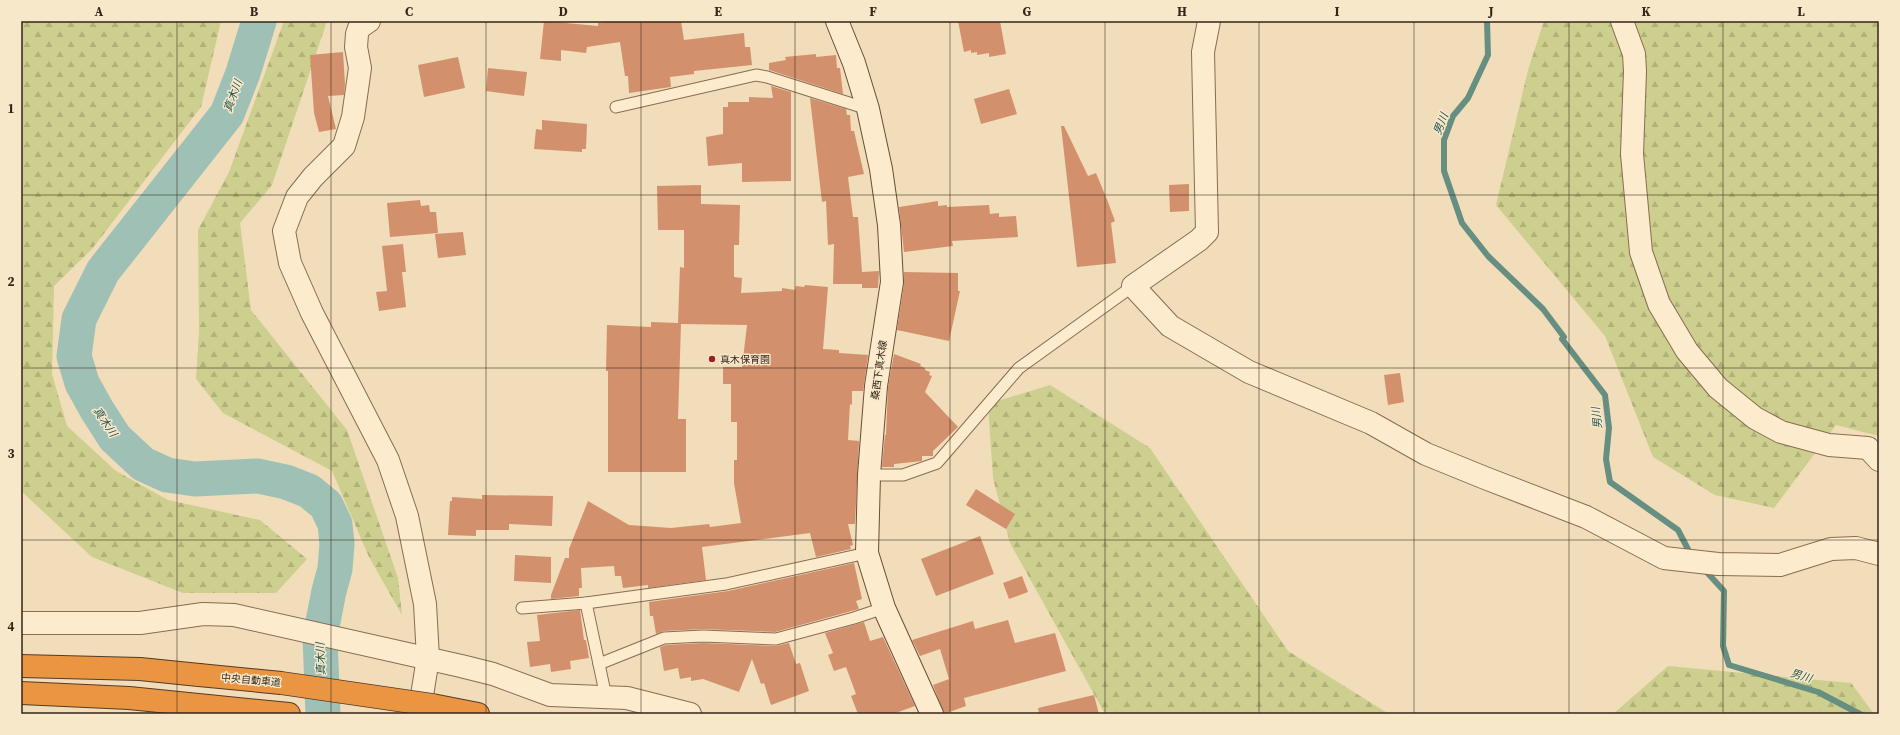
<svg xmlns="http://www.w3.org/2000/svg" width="1900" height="735" viewBox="0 0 1900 735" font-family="'Source Serif 4','Noto Sans JP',serif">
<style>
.forest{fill:url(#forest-firs)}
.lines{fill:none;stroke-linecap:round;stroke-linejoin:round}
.stream{stroke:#668f82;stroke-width:6}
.river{stroke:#9fc1b5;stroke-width:35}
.building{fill:#d3906c}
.lane-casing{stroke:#896c53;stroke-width:13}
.street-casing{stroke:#896c53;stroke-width:24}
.secondary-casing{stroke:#6a4d36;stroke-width:24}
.highway-casing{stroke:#553a28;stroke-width:24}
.lane{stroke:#fcebcd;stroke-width:11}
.street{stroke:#fcebcd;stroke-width:22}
.secondary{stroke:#fcebcd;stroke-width:22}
.highway{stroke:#ea9541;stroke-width:22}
.highway-bridge-casing{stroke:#553a28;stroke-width:24;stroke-linecap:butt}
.highway-bridge{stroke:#ea9541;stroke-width:22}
.grid{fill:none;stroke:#362519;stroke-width:1;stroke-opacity:0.55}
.poi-dot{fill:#9c1e27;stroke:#f8e8ca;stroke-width:1.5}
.labels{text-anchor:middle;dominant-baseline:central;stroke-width:3;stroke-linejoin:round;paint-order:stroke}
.poi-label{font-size:10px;fill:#362519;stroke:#f8e8ca;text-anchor:start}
.street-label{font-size:10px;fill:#362519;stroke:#f8e8ca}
.water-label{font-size:11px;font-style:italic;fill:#275751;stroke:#f8e8ca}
.neatline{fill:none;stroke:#362519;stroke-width:1.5}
.grid-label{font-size:13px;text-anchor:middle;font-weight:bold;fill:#362519}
</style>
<defs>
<pattern id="forest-firs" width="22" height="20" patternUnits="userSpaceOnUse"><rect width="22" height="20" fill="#cccf8d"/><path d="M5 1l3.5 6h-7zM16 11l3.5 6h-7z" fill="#b0b279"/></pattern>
</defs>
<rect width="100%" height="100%" fill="#f1ddb9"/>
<!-- forest -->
<g class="forest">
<polygon points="21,21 221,21 201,107 92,249 54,286 52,374 67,426 116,471 168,500 260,520 307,559 276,593 183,593 92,557 21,491"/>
<polygon points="284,21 327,21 272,185 240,223 251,310 347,430 398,578 402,615 369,557 332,471 223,413 196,379 199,332 198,230 229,172"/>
<polygon points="1544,21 1879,21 1879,436 1836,425 1774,508 1715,495 1653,457 1605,336 1496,205 1528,70"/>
<polygon points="1050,385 1150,448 1288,651 1389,714 1105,714 1010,543 993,478 988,404"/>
<polygon points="1668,666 1851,683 1874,714 1613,714"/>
</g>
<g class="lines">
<!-- stream -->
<g class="stream">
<polyline points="1487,21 1488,55 1468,98 1453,116 1444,140 1444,171 1462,223 1488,256 1543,309 1564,337 1562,339 1605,395 1609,428 1606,459 1610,482 1678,530 1691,555"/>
<polyline points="1703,568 1724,591 1723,646 1729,665 1818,692 1860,714"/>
</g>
<!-- river -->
<polyline class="river" points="259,21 243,73 227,114 103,271 79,319 74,356 82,383 97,410 115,438 143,464 167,475 195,479 258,476 286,482 309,491 326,505 335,524 337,544 335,569 329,591 320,637 323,714"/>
</g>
<!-- building -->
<g class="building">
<polygon points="544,21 598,26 598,23 617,21 681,21 684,40 744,33 745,47 750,47 752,65 694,71 694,74 670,77 671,87 629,93 628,76 625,76 620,42 587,47 586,53 561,50 561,61 540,59"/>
<polygon points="958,21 1000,21 1006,54 989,57 989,53 977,55 977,52 971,53 971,50 964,52"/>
<polygon points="343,52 345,84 344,95 328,96 336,129 319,132 314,113 310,55"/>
<polygon points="816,54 816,57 836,55 837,68 840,68 843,94 769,70 769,63 786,60 785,57"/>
<polygon points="458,57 465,88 424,97 418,65"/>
<polygon points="488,68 527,72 524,96 486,91"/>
<polygon points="771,86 791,92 791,181 742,182 742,163 708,166 706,137 723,134 723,107 728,107 728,102 749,102 749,97 773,98"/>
<polygon points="1009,89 1017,114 981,124 974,99"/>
<polygon points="810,98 846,109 847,115 850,115 851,131 854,131 864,174 848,177 853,217 858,217 862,272 879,271 878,288 862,288 862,284 833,284 834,244 828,245 826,201 822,202"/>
<polygon points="542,120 587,124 586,149 582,149 582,152 534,149 536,129 542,130"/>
<polygon points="1061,126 1064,126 1088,176 1096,173 1108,202 1115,221 1111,223 1116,263 1077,267"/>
<polygon points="1189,184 1189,211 1170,212 1169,185"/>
<polygon points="701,185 701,204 740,205 739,245 734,245 734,277 742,278 741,293 782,291 782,288 795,290 796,286 804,287 805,285 828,287 823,349 839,350 839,353 868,355 863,391 852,391 852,405 850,404 848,440 859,441 855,524 848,524 853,545 850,546 851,549 816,557 810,533 702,547 706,580 648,588 648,585 623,588 621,576 615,576 614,566 581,568 582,588 579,588 579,596 551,599 551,595 565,558 569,558 569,549 588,501 629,525 671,528 709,524 710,527 741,523 734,483 734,460 737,460 737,422 731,422 731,384 723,384 723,367 742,367 747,325 681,324 678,419 686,419 686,472 608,472 608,371 606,371 607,325 651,327 651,322 678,323 680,267 684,268 684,230 658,230 657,186"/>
<polygon points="420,200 421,206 429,205 430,212 436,212 438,233 390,237 387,203"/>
<polygon points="938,201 938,206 947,205 947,207 989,205 990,214 999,213 999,217 1016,216 1018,237 952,241 953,246 904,252 899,207"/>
<polygon points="463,232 466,255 438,258 435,234"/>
<polygon points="403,244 406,272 402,272 406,307 379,311 376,292 387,291 382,246"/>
<polygon points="904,272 958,273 958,291 960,291 949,341 897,330 904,284"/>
<polygon points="894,354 921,364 920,366 925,368 925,370 930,372 929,375 932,376 925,392 958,427 933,451 933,456 922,456 922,461 894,464 894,467 882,467 885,435 886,435 888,387"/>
<polygon points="1400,373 1404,402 1388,405 1384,375"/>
<polygon points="976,489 1015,514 1006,529 966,505"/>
<polygon points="482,495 553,496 552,526 509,524 509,530 476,530 476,536 448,535 450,501 452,501 452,497 482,499"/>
<polygon points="980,536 994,574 936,596 921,559"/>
<polygon points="515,555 551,557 551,583 514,581"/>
<polygon points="854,563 862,599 856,601 859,609 775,632 703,629 664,631 656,634 653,616 650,616 649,602 728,591"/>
<polygon points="1022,576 1028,592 1009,599 1003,583"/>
<polygon points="580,610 584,640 586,640 589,658 570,661 571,669 551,672 550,664 530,667 527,642 540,641 537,615"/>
<polygon points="1008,620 1015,643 1055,633 1066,671 964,698 966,706 944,714 933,685 949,679 940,649 920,656 912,640 973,621 975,629"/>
<polygon points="864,622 870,641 883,637 915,706 893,714 858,714 851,696 856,694 846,667 834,671 828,655 833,653 825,633"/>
<polygon points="703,643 776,646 789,643 796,664 800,663 809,691 771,705 764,683 761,684 752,659 739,692 703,679 691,681 691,677 680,679 678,668 664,671 660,647 666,645"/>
<polygon points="1094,695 1099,714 1039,714 1038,708"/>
</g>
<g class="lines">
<defs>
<g id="lane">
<polyline points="616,107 756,75 767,77 868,109"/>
<polyline points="869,475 903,475 937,463 1019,368 1133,286"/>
<polyline points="586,603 606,697"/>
<polyline points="522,608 586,603 726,584 867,553"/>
<polyline points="599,664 664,638 703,636 776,639 854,618 884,608"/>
</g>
<g id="street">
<polyline points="369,21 359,28 357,34 356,47 360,68 353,117 344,146 313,177 297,197 284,231 290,263 312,313 388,460 407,516 425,604 428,658 419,714"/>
<polyline points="1209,21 1203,52 1207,232 1199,240 1133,286 1170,326 1249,372 1371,423 1426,454 1485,478 1586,517 1664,558 1718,564 1780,565 1831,549 1856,548 1879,554"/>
<polyline points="1622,21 1634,54 1635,71 1632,154 1641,252 1659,304 1687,351 1718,388 1755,418 1781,432 1829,445 1868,448 1879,460"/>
<polyline points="21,623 140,623 203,614 234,615 461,666 493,674 550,695 627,698 690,714"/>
</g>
<polyline id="secondary" points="837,21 854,63 868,109 881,169 889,225 892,282 876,386 869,475 867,553 884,608 932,714"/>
<g id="highway">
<polyline points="21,666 140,669 199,675"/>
<polyline points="21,693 129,698 289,714"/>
<polyline points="432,705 478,714"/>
</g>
</defs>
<!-- lane casing -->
<use href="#lane" class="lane-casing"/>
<!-- street casing -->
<use href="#street" class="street-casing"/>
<!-- secondary casing -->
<use href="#secondary" class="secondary-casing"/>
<!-- highway casing -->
<use href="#highway" class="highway-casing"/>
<!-- lane -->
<use href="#lane" class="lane"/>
<!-- street -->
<use href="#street" class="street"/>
<!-- secondary -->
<use href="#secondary" class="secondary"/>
<!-- highway -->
<use href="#highway" class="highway"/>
<defs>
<polyline id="highway-bridge" points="199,675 281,683 432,705"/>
</defs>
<!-- highway-bridge casing -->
<use href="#highway-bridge" class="highway-bridge-casing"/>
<!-- highway-bridge -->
<use href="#highway-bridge" class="highway-bridge"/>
</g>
<!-- grid -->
<path class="grid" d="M177 21V714M331 21V714M486 21V714M641 21V714M795 21V714M950 21V714M1105 21V714M1259 21V714M1414 21V714M1569 21V714M1723 21V714M21 195H1879M21 368H1879M21 540H1879"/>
<!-- markers -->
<circle class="poi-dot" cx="712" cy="359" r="4"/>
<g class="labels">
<!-- poi labels -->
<g class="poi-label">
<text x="720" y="359">真木保育園</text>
</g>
<!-- street labels -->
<g class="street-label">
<text transform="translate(879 370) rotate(-82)">桑西下真木線</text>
<text transform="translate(251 680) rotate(5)">中央自動車道</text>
</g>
<!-- water labels -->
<g class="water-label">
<text transform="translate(233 96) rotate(-70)">真木川</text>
<text transform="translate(1441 124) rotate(-69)">男川</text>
<text transform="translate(1597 418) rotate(-96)">男川</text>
<text transform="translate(105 422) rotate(56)">真木川</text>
<text transform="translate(321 659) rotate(-92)">真木川</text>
<text transform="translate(1801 676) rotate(17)">男川</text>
</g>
</g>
<!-- border -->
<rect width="1900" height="735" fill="none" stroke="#f8e8ca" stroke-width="44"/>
<rect x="22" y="22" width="1856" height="691" class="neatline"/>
<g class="grid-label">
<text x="99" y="16">A</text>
<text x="254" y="16">B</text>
<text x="409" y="16">C</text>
<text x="563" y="16">D</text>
<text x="718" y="16">E</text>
<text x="873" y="16">F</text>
<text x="1027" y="16">G</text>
<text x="1182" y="16">H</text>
<text x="1337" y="16">I</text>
<text x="1491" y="16">J</text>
<text x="1646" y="16">K</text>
<text x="1801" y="16">L</text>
<text x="11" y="113">1</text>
<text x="11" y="286">2</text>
<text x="11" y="458">3</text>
<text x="11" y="631">4</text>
</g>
</svg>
